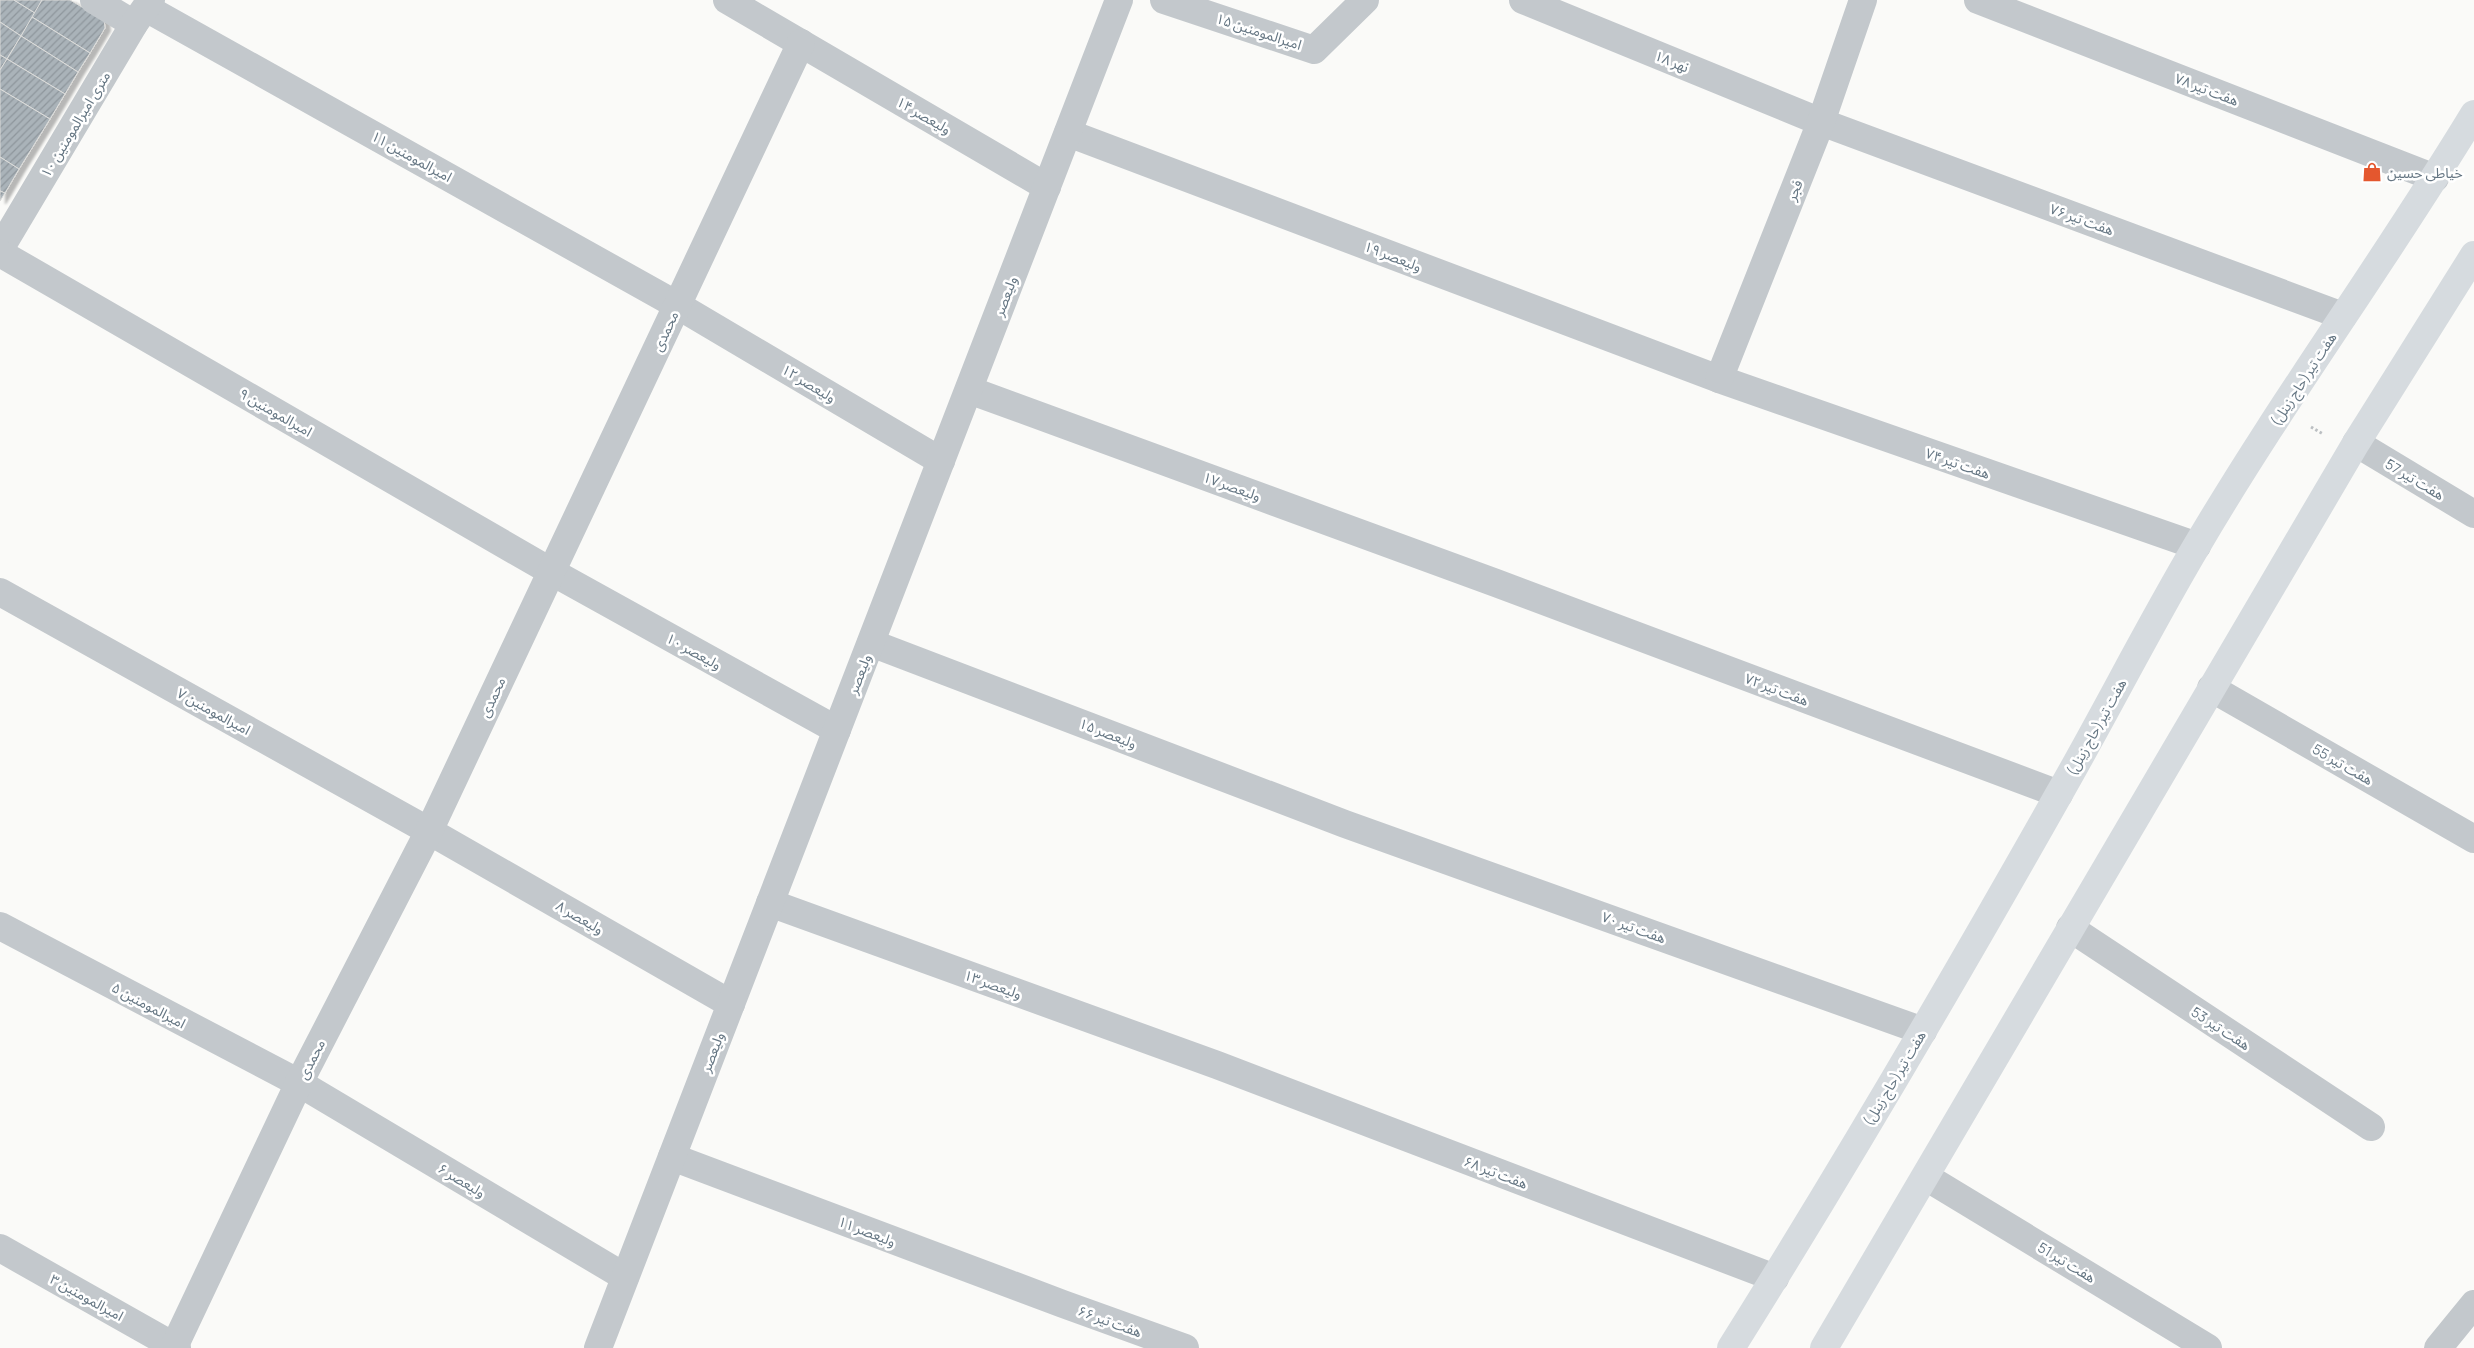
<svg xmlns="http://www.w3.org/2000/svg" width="2474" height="1348" viewBox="0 0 2474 1348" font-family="Manrope,'Noto Sans Arabic',sans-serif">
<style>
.building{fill:url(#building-hatch);stroke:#dcdcda;filter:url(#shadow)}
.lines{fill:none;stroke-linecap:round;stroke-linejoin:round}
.path{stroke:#bbbfc2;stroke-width:3;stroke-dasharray:2.5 2.5;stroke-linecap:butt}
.minor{stroke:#c3c8cc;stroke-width:28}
.major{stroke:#d6dbdf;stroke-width:28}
.labels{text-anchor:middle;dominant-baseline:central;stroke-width:5;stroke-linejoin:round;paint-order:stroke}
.street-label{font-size:14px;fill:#657683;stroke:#fff}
.poi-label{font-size:14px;fill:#657683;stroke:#fff;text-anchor:start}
</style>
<defs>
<pattern id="building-hatch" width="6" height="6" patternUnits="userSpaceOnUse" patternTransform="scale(1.25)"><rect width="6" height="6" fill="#aab3b9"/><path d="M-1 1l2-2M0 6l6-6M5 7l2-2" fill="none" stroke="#8e969c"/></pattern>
<filter id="shadow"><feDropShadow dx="5.5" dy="3" stdDeviation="1" flood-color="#0004"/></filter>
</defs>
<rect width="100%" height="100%" fill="#fafaf8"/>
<!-- building -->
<g class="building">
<polygon points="0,0 14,0 35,13 21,36 0,22"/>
<polygon points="14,0 42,0 35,13"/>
<polygon points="42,0 70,0 104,20 105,28 90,53 32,17"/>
<polygon points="32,17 90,53 78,72 21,36"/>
<polygon points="0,22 21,36 7,59 0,55"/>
<polygon points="21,36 78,72 65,94 7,59"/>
<polygon points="0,55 7,59 0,70"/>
<polygon points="7,59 65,94 50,119 0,89 0,70"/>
<polygon points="0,89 50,119 19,169 0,157"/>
<polygon points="0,157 19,169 5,193 0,191"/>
<polygon points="0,191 5,193 0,201"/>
</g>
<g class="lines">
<!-- path -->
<polyline class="path" points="2311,427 2323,434"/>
<!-- minor -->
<g class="minor">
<polyline points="94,0 134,24"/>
<polyline points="727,0 1047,187"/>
<polyline points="1164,0 1314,50 1365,0"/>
<polyline points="1523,0 1821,122 2343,316"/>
<polyline points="1978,0 2435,178"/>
<polyline points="146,8 677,305 941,461"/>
<polyline points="1068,133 1719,379 2197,546"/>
<polyline points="0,249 134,24 151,0"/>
<polyline points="0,253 552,572 837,730"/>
<polyline points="1719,379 1821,122 1863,0"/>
<polyline points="969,390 1496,583 2059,794"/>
<polyline points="2356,443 2474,514"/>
<polyline points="0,592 429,831 731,1004"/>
<polyline points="871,643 1345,824 1923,1031"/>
<polyline points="2211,688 2474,839"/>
<polyline points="770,903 1217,1065 1775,1278"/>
<polyline points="0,926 299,1083 625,1277"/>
<polyline points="2070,928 2371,1127"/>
<polyline points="672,1157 1063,1304 1185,1348"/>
<polyline points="1926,1177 2208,1348"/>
<polyline points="0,1248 177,1348"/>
<polyline points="174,1347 299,1083 429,831 801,43"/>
<polyline points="598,1348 1119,0"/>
<polyline points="2438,1348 2474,1304"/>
</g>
<!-- major -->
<g class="major">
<path d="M1731 1348C1845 1166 1954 980 2059 794 2106 712 2148 628 2196 547 2283 399 2385 261 2474 114"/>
<polyline points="1824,1348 2356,443 2474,255"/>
</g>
</g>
<!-- icons -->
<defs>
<symbol id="shop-bare" viewBox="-9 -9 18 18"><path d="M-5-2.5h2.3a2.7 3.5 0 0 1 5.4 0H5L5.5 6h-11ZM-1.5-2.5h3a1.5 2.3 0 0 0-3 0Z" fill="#e4572e" stroke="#fff" stroke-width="2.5" paint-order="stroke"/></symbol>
</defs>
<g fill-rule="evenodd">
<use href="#shop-bare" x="2358" y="158" width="28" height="28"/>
</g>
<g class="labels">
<!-- street labels -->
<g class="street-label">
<text transform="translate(1259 31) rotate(18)">امیرالمومنین ۱۵</text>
<text transform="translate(1672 61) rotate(22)">نهر ۱۸</text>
<text transform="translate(2207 89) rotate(21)">هفت تیر ۷۸</text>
<text transform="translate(924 115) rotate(30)">ولیعصر ۱۴</text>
<text transform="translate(75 124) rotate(-59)">۱۰ متری امیرالمومنین</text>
<text transform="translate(412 156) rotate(29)">امیرالمومنین ۱۱</text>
<text transform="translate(1794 190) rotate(-68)">فجر</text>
<text transform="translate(2082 219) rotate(20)">هفت تیر ۷۶</text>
<text transform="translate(1393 256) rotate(21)">ولیعصر ۱۹</text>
<text transform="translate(1005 296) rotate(-69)">ولیعصر</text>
<text transform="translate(665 331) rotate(-65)">محمدی</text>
<text transform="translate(2303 379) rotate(-57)">هفت تیر(حاج زینل)</text>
<text transform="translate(809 383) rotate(31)">ولیعصر ۱۲</text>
<text transform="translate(276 412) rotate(30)">امیرالمومنین ۹</text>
<text transform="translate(1958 463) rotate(19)">هفت تیر ۷۴</text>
<text transform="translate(2415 479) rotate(31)">هفت تیر 57</text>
<text transform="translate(1232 486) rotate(20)">ولیعصر ۱۷</text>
<text transform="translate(694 651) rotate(29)">ولیعصر ۱۰</text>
<text transform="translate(859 674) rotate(-69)">ولیعصر</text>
<text transform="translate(1777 689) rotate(21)">هفت تیر ۷۲</text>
<text transform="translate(492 697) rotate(-65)">محمدی</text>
<text transform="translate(214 711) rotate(29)">امیرالمومنین ۷</text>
<text transform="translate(2096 727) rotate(-61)">هفت تیر(حاج زینل)</text>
<text transform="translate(1108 733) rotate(21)">ولیعصر ۱۵</text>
<text transform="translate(2343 764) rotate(30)">هفت تیر 55</text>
<text transform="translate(580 917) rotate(30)">ولیعصر ۸</text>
<text transform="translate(1634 927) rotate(20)">هفت تیر ۷۰</text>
<text transform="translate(993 984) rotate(20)">ولیعصر ۱۳</text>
<text transform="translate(149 1005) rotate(28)">امیرالمومنین ۵</text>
<text transform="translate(2221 1028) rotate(33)">هفت تیر 53</text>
<text transform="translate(712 1052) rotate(-69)">ولیعصر</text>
<text transform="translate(311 1059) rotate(-63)">محمدی</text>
<text transform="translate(1894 1078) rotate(-59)">هفت تیر(حاج زینل)</text>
<text transform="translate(1496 1172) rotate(21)">هفت تیر ۶۸</text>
<text transform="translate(462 1180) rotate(31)">ولیعصر ۶</text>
<text transform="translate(867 1231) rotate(21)">ولیعصر ۱۱</text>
<text transform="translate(2067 1262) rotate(31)">هفت تیر 51</text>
<text transform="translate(87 1297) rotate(29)">امیرالمومنین ۳</text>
<text transform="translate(1110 1321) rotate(20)">هفت تیر ۶۶</text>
</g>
<!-- poi labels -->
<g class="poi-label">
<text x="2387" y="172">خیاطی حسین</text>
</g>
</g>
</svg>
